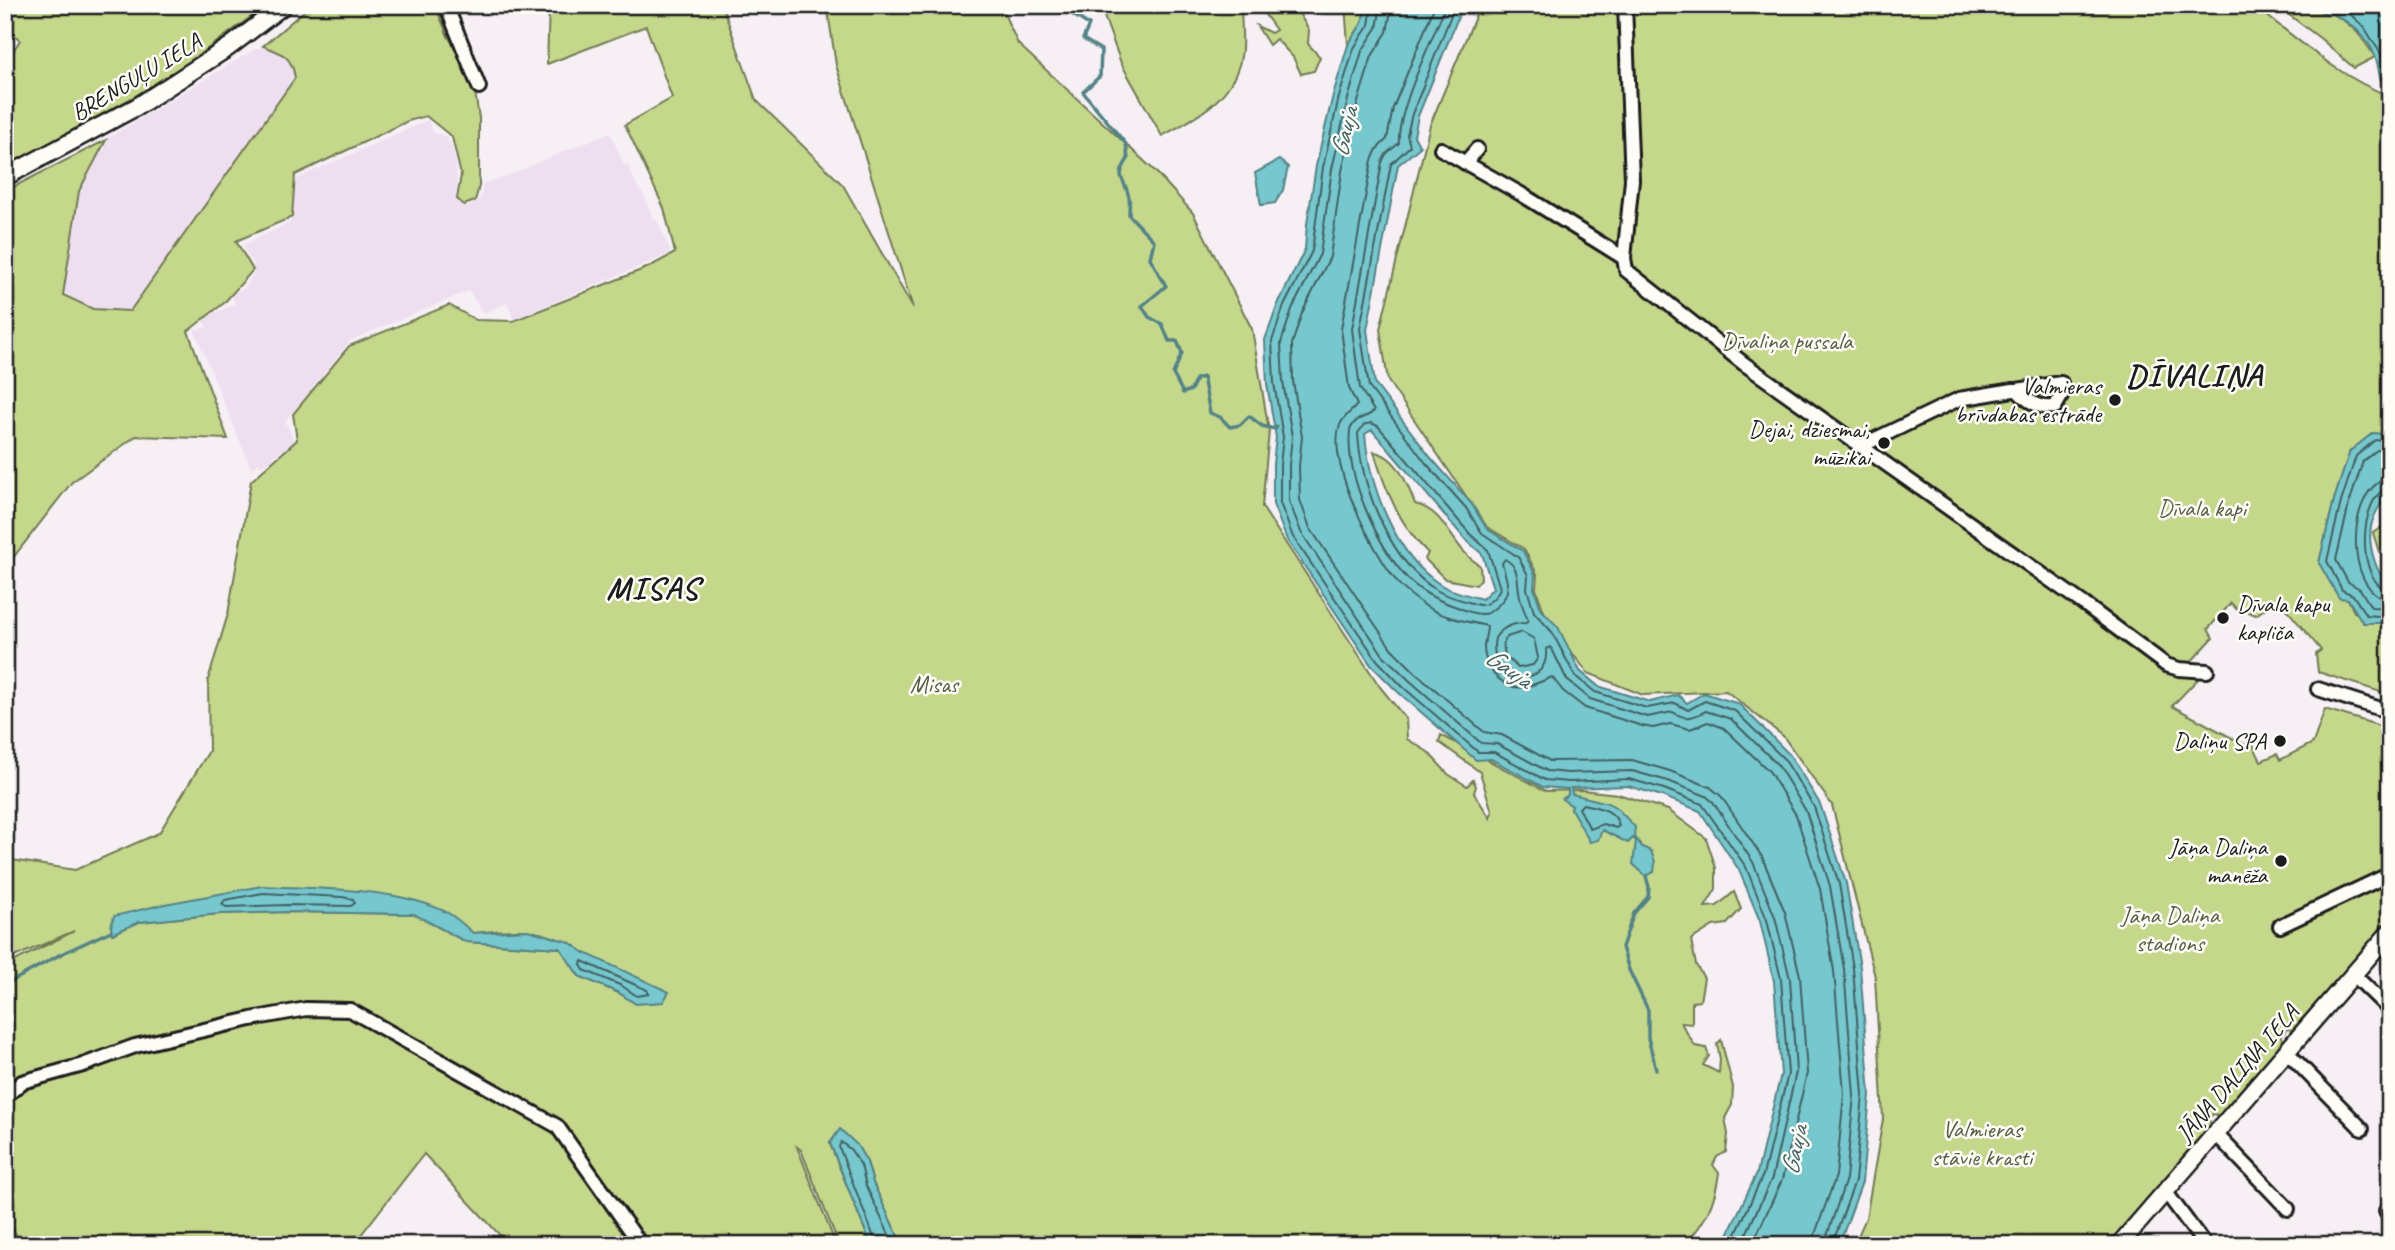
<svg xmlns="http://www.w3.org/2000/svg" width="2395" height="1250" viewBox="0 0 2395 1250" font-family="Caveat,sans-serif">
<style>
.built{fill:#eedff0}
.green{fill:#c5d78b;stroke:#707a54;stroke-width:2;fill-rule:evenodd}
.water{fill:#77c8ce;stroke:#538387;stroke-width:2;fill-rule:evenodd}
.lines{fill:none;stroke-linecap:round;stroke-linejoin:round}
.shore{stroke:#406163;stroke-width:2}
.stream{stroke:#538387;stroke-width:3.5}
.street-casing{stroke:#1c1c1c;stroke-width:18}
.secondary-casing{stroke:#1c1c1c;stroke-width:21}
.street{stroke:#fdfcf7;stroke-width:12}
.secondary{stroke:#fdfcf7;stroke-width:16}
.poi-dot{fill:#1c1c1c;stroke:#fdfcf7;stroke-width:2.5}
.labels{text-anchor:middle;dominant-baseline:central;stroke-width:5;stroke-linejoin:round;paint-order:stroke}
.street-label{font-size:24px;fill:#1c1c1c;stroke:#fdfcf7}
.park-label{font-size:24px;fill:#575d43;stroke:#fdfcf7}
.poi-label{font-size:24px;fill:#1c1c1c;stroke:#fdfcf7;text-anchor:end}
.water-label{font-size:26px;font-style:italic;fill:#406163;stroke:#fdfcf7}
.district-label{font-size:32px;font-weight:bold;letter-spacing:2px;fill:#1c1c1c;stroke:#fdfcf7}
</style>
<rect width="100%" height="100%" fill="#f6eff4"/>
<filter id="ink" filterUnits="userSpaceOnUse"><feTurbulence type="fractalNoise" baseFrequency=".0143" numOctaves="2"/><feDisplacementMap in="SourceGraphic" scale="14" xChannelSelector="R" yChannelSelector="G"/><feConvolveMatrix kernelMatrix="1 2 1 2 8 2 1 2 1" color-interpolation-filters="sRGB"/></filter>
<g filter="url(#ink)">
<!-- built -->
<g class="built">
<polygon points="257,48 266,48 283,54 293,65 296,78 131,312 92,309 63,294 78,191 108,138"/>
<polygon points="428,120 433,132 446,137 452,146 456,162 457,196 468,207 481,198 483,183 502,178 610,132 624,165 627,164 640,192 642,191 654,220 657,219 671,253 514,319 507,303 483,313 469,291 351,340 285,421 295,442 273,457 274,459 261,466 259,463 251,468 194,330 207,327 203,318 235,304 232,294 245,288 254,273 253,262 248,256 243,245 291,222 282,200 298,178"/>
</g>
<!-- green -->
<g class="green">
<polygon points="5,5 267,5 168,78 5,168 5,60 9,58 20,40 5,26"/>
<path d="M311 5H435L448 36 473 79 479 118V186L475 201 464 205 457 199 461 175 452 137 426 116 408 121 295 175 292 217 236 241 253 270 224 303 188 331 228 439 136 436 72 482 5 568V191L106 140 79 191 63 295 93 309 130 311 295 78C292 56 282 53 263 46Z"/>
<path d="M549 5H722L756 100 843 185 913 308 836 65 827 5H1000L1018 44 1156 172 1193 213 1252 329 1269 431 1262 507 1380 687 1406 719 1407 739 1428 752 1448 774 1467 786 1473 780 1476 786 1474 793 1490 818 1492 812 1480 772 1439 742 1441 735 1546 791 1581 790 1618 794 1668 810 1706 838 1716 868V889L1705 907 1717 906 1734 892 1741 909 1727 924 1713 926 1691 940 1696 965 1704 978 1700 1001 1692 1002V1024L1681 1023 1695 1046 1706 1048 1709 1056 1703 1065 1719 1073 1720 1059 1717 1044 1721 1040 1733 1087 1732 1105 1725 1118 1728 1134 1726 1152 1717 1157 1713 1165 1719 1173C1715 1203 1706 1222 1684 1245H902L873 1183 867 1162 830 1144 871 1245H839L801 1150 797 1147 836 1245H509L424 1154 353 1245H22L5 1214V966L74 931 5 961V859L75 870 159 833 209 751 208 680 228 614 251 481 297 440 293 414 349 346 449 305 476 320 513 321 649 267 675 253 664 208 625 125 672 98 646 26 547 64ZM165 904 449 914 473 933C491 932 511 928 529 931 579 938 602 971 636 1004L619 993 579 976 560 948 466 942 414 914 287 912 220 914 139 922 112 934Z"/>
<path d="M1100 5H1241C1241 20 1243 34 1242 49 1238 96 1199 116 1162 136L1121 63Z"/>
<polygon points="1258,5 1294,5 1309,30 1308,44 1320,57 1314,71 1301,74 1293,57 1276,39 1269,45 1257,26 1271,33 1276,30"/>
<polygon points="1345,5 1366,5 1362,23 1348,45"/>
<path d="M1480 5H2253C2296 37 2339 78 2390 96V435L2373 433 2350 451 2334 500 2319 563 2348 599 2354 612 2390 626V695L2318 672 2316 654 2321 650 2278 599 2256 615 2246 611 2241 614 2231 603 2208 629 2213 638 2187 666 2199 678 2172 706 2247 746 2252 743 2261 761 2277 754 2280 760 2313 743 2325 709 2390 729V922L2296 1031 2287 1029 2280 1036 2284 1040 2282 1046 2223 1116 2213 1114 2209 1119 2211 1125 2209 1133 2119 1245H1854L1866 1218 1883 1119 1875 977 1832 805 1783 736 1726 691 1643 695 1588 673 1548 623 1536 589 1537 574 1524 549 1487 527 1388 381 1380 329 1430 125Z"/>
<path d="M2276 5H2308L2328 15 2331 13C2353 24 2362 37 2375 57L2354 68 2321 39Z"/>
<path d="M1374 452C1397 455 1408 485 1415 504 1442 510 1449 537 1467 555 1470 559 1476 562 1480 566L1481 579 1476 585 1445 579 1425 559 1428 553C1400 526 1385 489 1374 452Z"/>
<polygon points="2390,504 2390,579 2386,577 2388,556 2379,552 2373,533 2383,526 2384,507"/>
</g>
<!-- water -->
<g class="water">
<path d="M1366 5H1463L1418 116 1414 136 1420 147 1398 165 1367 330 1375 384 1431 458 1471 503 1487 529 1523 551 1535 574 1534 588 1541 609 1558 627 1580 671 1598 686 1650 702 1678 695 1687 703 1704 693 1739 704 1790 755 1820 804 1846 883 1860 967 1870 1095 1862 1182 1839 1245H1723L1757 1173 1781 1074 1774 981 1760 921 1739 870 1700 811 1662 796 1628 786 1571 788 1572 794 1608 803 1616 807 1635 827 1634 835 1642 847 1651 851 1655 862 1654 872 1646 876 1633 864 1636 841 1633 838 1628 843 1602 830 1598 840 1590 842 1571 809 1572 806 1562 799 1568 795V789L1543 787 1491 759 1476 760 1398 692 1371 665 1287 540 1273 504V464L1276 437 1267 384 1265 340 1278 304 1305 249 1307 224 1316 166 1333 95 1348 45 1362 23ZM1372 430 1465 539 1482 554 1493 588 1482 599C1469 595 1452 592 1441 585 1395 556 1369 485 1365 434Z"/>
<path d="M2308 5H2390V92C2376 81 2381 71 2375 56 2367 36 2350 22 2331 13L2328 15Z"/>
<polygon points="1279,160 1288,167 1283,190 1275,203 1261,205 1255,173"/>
<path d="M2373 433 2390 435V492C2382 501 2373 515 2371 527 2368 544 2375 575 2390 584V626L2388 623H2363L2348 599 2339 598 2319 563 2334 500 2350 451Z"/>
<path d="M262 886C317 889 398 887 448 913 457 918 465 926 473 933L528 930 569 942 585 953 669 992 663 1002 636 1004 619 993 579 976 560 948 466 942 414 914 287 912 220 914 139 922 112 934 111 926 114 916 165 904Z"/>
<polygon points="840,1129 857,1145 867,1162 873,1183 902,1245 871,1245 830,1143"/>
</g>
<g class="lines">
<!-- shore -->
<g class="shore">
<polyline points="1372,5 1369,25 1354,48 1339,97 1323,167 1312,251 1284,306 1272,341 1274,383 1283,437 1280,465 1280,503 1293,537 1377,660 1403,687 1478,752 1494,752 1545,780 1569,782 1629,779 1664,789 1702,804 1746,867 1767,920 1781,979 1788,1074 1763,1175 1731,1245"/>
<polyline points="1381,5 1377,28 1362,51 1348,99 1332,169 1320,254 1292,309 1281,343 1283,382 1292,437 1289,465 1289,501 1301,532 1383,655 1409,680 1481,743 1497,744 1547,771 1568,773 1632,771 1668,781 1706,796 1713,802 1753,862 1775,917 1790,979 1796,1072 1772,1178 1741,1245"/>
<polyline points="1392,5 1387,32 1372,56 1358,102 1342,171 1330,257 1302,313 1292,344 1293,381 1302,437 1299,466 1300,500 1310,528 1391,648 1416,673 1484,732 1502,735 1550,761 1632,760 1670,771 1710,787 1721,796 1762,857 1785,912 1800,976 1807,1073 1782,1180 1752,1245"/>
<path d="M1435 5 1393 108 1387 139 1377 149 1372 160 1341 329 1349 388 1357 405C1351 412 1343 417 1340 425 1326 464 1374 553 1398 583 1405 592 1417 600 1427 607 1444 618 1469 622 1487 626 1487 633 1484 640 1484 647 1484 658 1487 665 1493 673 1513 696 1529 687 1552 677L1563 691 1585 708 1642 726 1653 728 1670 724 1690 729 1708 722 1724 728 1769 771 1796 815 1820 889 1834 971 1844 1094 1836 1176 1815 1234 1813 1245"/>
<path d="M1446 5C1433 37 1396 113 1399 143L1386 154 1382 162 1352 329 1360 388 1374 411C1367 419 1356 415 1350 430 1345 475 1377 545 1407 578 1421 593 1439 601 1457 607 1468 611 1477 616 1488 613 1513 596 1509 588 1502 563L1505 559C1519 567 1517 578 1519 591 1520 601 1524 611 1528 620L1526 623C1514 623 1502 627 1495 638 1486 683 1550 692 1546 649L1551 647 1567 680 1590 699 1647 717 1673 712C1686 721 1693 717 1706 711L1731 719 1778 765 1806 811 1830 886 1844 969 1854 1095 1846 1179 1824 1245"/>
<polyline points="1455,5 1412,114 1407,135 1410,146 1391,164 1360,329 1369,387 1425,462 1466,508 1482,533 1518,557 1528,575 1527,589 1534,612 1552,632 1575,676 1595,692 1647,708 1675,703 1688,710 1705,701 1735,711 1785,760 1814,807 1839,884 1853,968 1863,1095 1855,1181 1832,1245"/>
<polyline points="2324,5 2335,7 2351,15 2364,27 2381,54 2390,82"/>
<path d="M1371 423 1378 426 1470 534 1488 550 1500 588C1497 596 1488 606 1479 605 1466 601 1450 598 1438 591 1391 564 1360 486 1358 433L1364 425Z"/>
<polyline points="2390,442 2375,440 2356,456 2341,502 2327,561 2342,590 2353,595 2366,615 2390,617"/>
<polyline points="2390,450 2377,450 2363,461 2349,504 2336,560 2348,582 2360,589 2371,607 2390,608"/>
<path d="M2390 479C2346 482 2343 596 2390 599"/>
<path d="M2390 488C2358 492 2355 586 2390 590"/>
<polygon points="1522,632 1534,639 1538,658 1533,665 1518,668 1505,656 1503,643 1507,637"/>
<path d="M1583 804C1599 808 1615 809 1619 826L1616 828 1603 824 1590 829 1579 808Z"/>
<polygon points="263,893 342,897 353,899 355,903 351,906 287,905 226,907 222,904 225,900"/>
<polygon points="582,961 647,990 649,994 637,996 622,986 584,970 581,965"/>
<polyline points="877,1245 839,1147 841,1142 851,1150 861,1165 866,1186 894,1245"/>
</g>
<!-- stream -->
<g class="stream">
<path d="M1064 5 1067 11 1089 25 1083 39 1101 50 1100 76 1083 92 1126 144 1128 159C1114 180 1125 177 1129 197 1130 202 1129 209 1129 215L1154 241 1150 258 1166 286 1142 306 1149 317 1162 324 1169 341H1177L1182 353 1173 374 1183 393 1191 390 1196 379 1203 377 1210 413 1220 417 1230 427 1240 425 1249 416 1262 426 1275 429 1277 427"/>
<polyline points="1646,876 1649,887 1648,897 1634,913 1622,947 1629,970 1648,1010 1648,1038 1656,1069"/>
<polyline points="5,985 61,954 111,931"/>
</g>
<defs>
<g id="street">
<polyline points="446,5 479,87"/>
<polyline points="1625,5 1632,180 1624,258 1626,270 1743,363 2084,604 2166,665 2179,669 2207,671"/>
<polyline points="1441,149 1521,194 1624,258"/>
<polyline points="1465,163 1477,149"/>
<path d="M1861 446 1959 399 2013 390H2017L2061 383 2063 393 2055 407C2040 409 2027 401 2017 390"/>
<polyline points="2318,689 2390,712"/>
<polyline points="2280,926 2390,874"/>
<polyline points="2353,974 2390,1010"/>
<polyline points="2286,1051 2362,1129"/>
<polyline points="5,1097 22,1082 83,1065 135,1046 251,1019 306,1009 350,1010 557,1126 641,1245"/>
<polyline points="2215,1133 2288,1209"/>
<polyline points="2165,1191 2205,1245"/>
<polyline points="2386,1211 2390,1216"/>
</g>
<g id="secondary">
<polyline points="5,177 138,106 229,47 284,5"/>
<polyline points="2119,1245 2390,932"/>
</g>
</defs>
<!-- street casing -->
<use href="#street" class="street-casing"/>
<!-- secondary casing -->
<use href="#secondary" class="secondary-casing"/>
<!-- street -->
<use href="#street" class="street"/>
<!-- secondary -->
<use href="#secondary" class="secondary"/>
</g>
</g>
<!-- markers -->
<g class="poi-dot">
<circle cx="2115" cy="400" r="7"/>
<circle cx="1884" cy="443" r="7"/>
<circle cx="2223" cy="618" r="7"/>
<circle cx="2280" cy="741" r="7"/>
<circle cx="2281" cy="861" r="7"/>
</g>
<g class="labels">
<!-- street labels -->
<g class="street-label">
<text transform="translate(136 77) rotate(-31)">BRENGUĻU IELA</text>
<text transform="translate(2237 1073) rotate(-49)">JĀŅA DALIŅA IELA</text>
</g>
<!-- park labels -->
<g class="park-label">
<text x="1787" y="341">Dīvaliņa pussala</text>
<text x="2202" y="508">Dīvala kapi</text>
<text x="934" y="684">Misas</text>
<text x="2170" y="915">Jāņa Daliņa<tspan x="2170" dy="28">stadions</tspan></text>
<text x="1982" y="1129">Valmieras<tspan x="1982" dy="28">stāvie krasti</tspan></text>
</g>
<!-- poi labels -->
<g class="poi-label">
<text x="2101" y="386">Valmieras<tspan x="2101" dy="28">brīvdabas estrāde</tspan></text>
<text x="1870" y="429">Dejai, dziesmai,<tspan x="1870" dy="28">mūzikai</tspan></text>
<text x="2237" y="604" text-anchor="start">Dīvala kapu<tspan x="2237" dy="28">kapliča</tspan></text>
<text x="2266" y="741">Daliņu SPA</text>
<text x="2267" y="847">Jāņa Daliņa<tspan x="2267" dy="28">manēža</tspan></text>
</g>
<!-- water labels -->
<g class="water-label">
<text transform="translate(1344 132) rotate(-77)">Gauja</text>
<text transform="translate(1509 668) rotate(35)">Gauja</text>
<text transform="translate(1794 1150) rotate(-78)">Gauja</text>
</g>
<!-- district labels -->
<g class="district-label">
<text x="2195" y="375">DĪVALIŅA</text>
<text x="653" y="588">MISAS</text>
</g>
</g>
<!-- margin -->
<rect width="2395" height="1250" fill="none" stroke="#fdfcf7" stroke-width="28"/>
<rect x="14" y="14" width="2367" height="1222" fill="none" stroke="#1c1c1c" stroke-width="2.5" filter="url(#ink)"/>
</svg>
